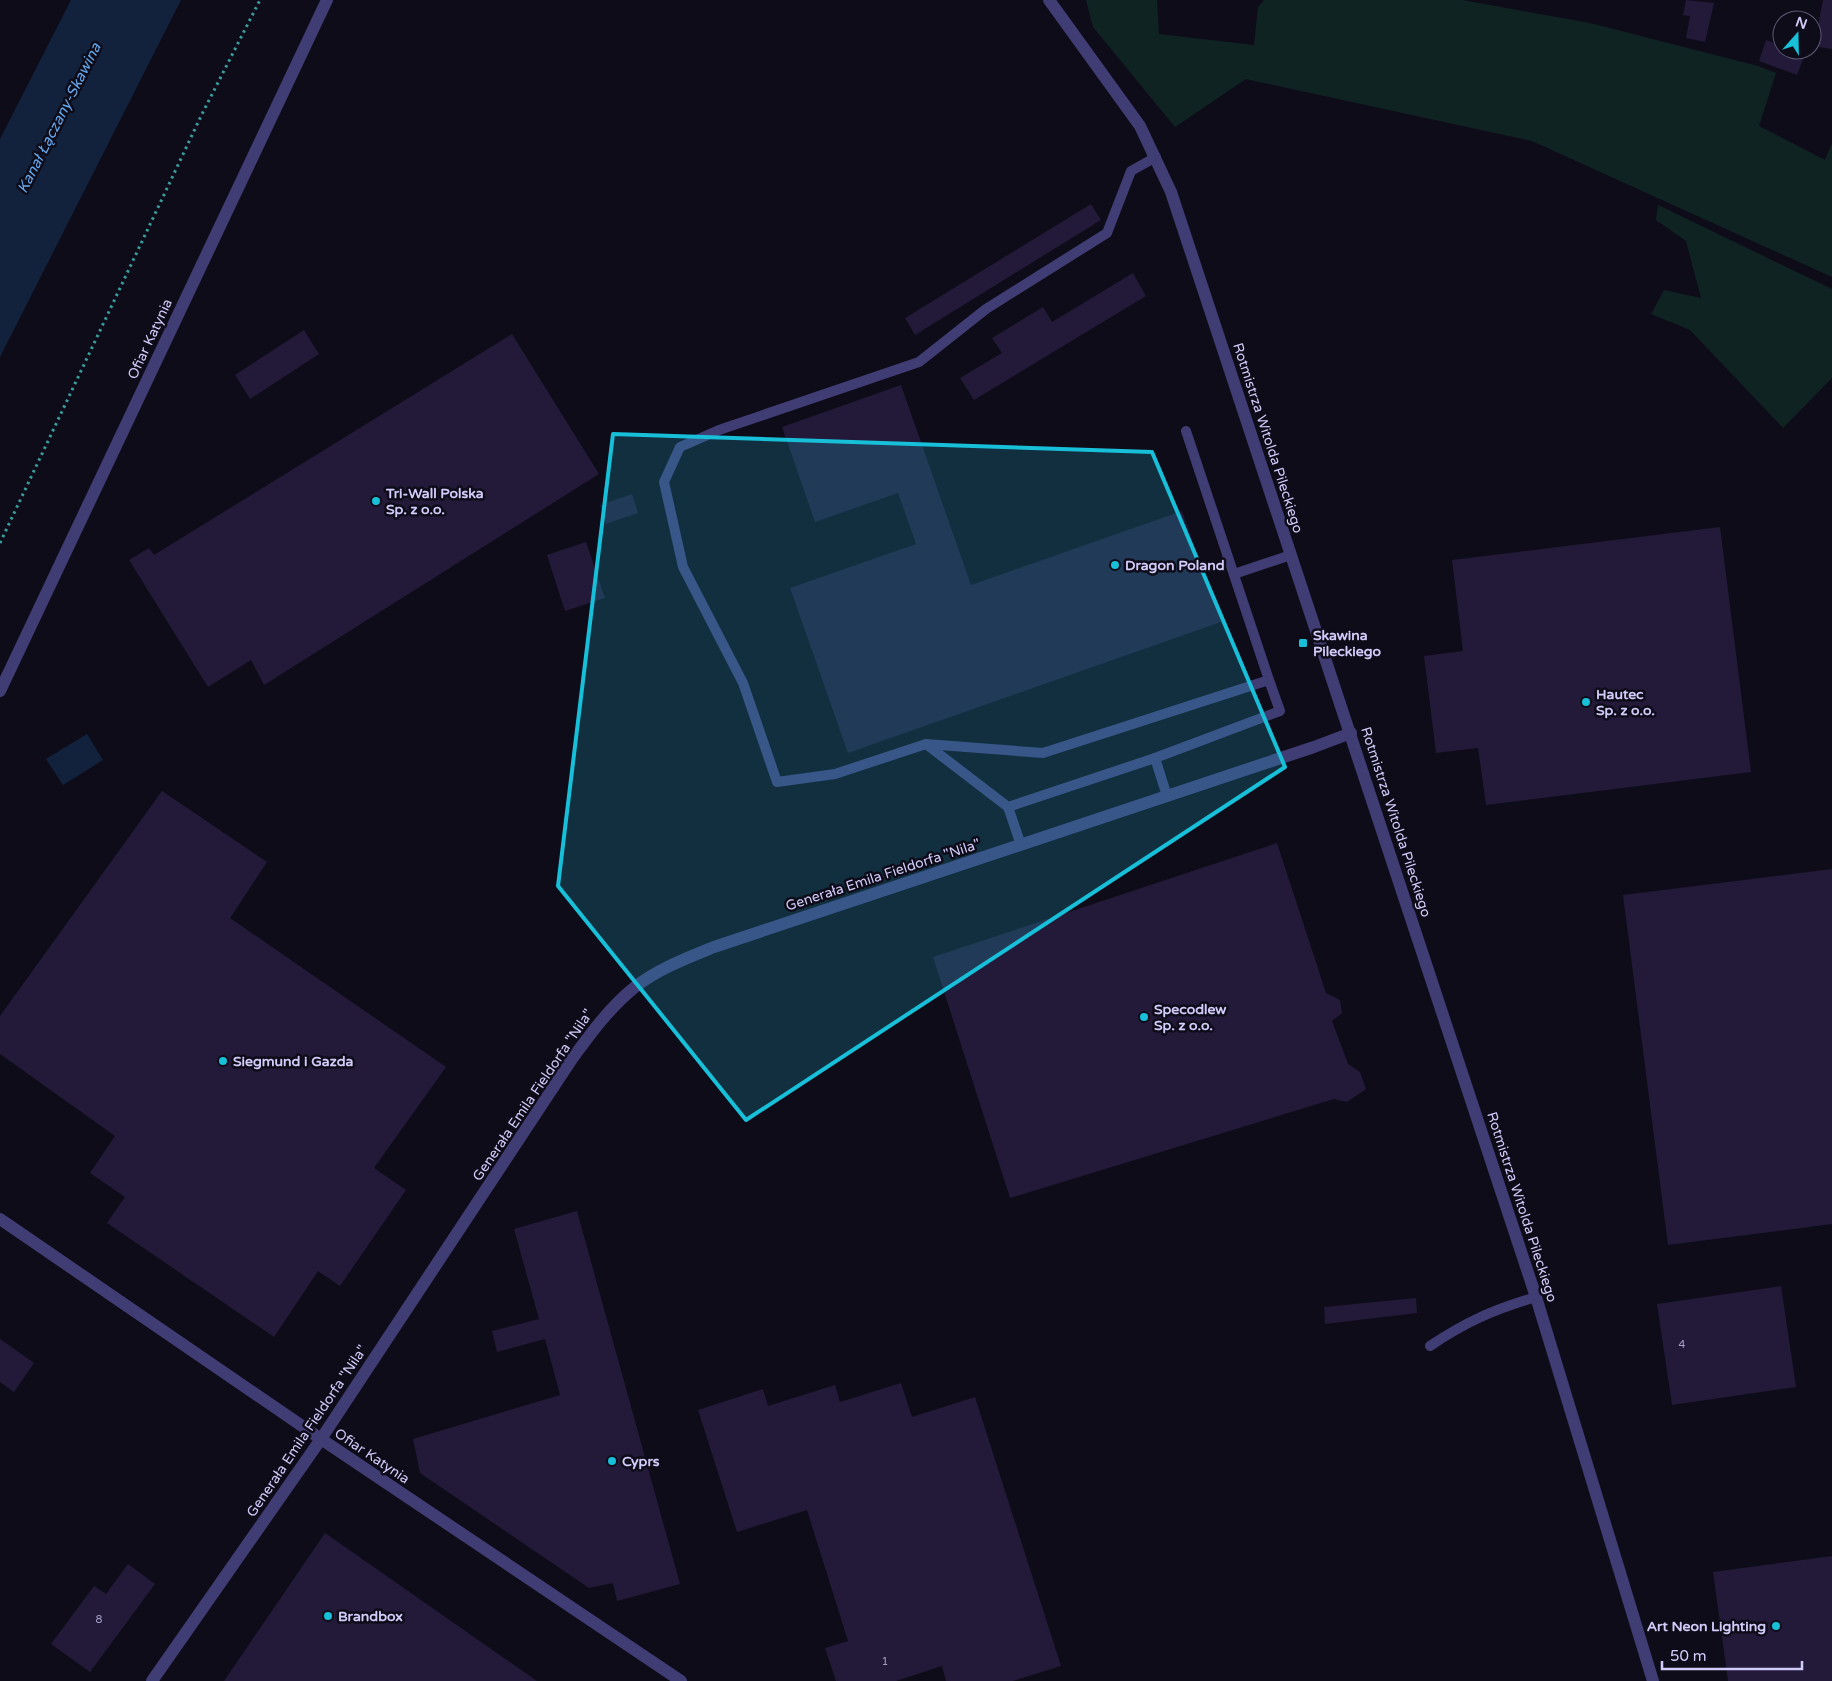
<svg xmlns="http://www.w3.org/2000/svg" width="1832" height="1681" viewBox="0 0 1832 1681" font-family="'Varela Round',sans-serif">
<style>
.green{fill:#102323}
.water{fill:#12223d}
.building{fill:#221a38}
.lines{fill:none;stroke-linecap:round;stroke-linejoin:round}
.path{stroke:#389f9d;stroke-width:3;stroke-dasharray:2.5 4;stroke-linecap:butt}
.lane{stroke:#403c74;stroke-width:10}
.street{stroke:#403c74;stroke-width:12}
.marked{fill:#17bfd8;fill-opacity:0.2;stroke:#17bfd8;stroke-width:4;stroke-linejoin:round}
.poi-dot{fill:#17bfd8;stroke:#0f0c1a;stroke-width:2}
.labels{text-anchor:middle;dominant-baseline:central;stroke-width:5;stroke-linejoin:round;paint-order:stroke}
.number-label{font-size:11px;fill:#a59fc9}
.street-label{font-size:14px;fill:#d1cbf9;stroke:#0f0c1a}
.poi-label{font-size:14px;font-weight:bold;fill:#d1cbf9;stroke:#0f0c1a;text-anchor:start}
.water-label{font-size:15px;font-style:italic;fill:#64a9ee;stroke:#0f0c1a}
</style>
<rect width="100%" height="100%" fill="#0f0c1a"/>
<!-- green -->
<g class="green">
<polygon points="1086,0 1157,0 1159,34 1254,45 1258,7 1264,0 1462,0 1590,23 1758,66 1776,73 1759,126 1825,160 1832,143 1832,277 1532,141 1246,79 1175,127 1093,27"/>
<polygon points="1658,205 1832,289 1832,378 1783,428 1690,330 1651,314 1664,290 1701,298 1686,241 1656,220"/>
</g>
<!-- water -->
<g class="water">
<polygon points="71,0 181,0 0,357 0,139"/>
<polygon points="87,734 103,760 63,785 46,759"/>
</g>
<!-- building -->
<g class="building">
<polygon points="1686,0 1714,3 1705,42 1686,38 1690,16 1683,15"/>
<polygon points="1823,0 1832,0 1832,49 1814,46"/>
<polygon points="1766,40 1782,46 1782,50 1794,50 1805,54 1797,75 1759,61"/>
<polygon points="1091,204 1101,220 915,335 905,318"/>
<polygon points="1133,273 1146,296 974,400 960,378 1002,353 992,338 1043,307 1052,322"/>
<polygon points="304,330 319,354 250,399 235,375"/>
<polygon points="512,334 599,474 264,685 251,660 208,687 129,560 149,548 154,555"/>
<polygon points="901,385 971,585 1182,511 1221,622 848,753 790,588 916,544 898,493 815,522 782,427"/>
<polygon points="632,494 638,513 606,524 600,505"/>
<polygon points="1720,527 1751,772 1486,805 1478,748 1436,753 1424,656 1463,651 1452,560"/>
<polygon points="586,542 605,598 565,611 547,555"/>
<polygon points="162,791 267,862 230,918 446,1067 374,1168 406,1190 340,1286 318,1271 274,1337 107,1223 125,1197 90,1173 115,1136 0,1054 0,1016"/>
<polygon points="1277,843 1326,993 1340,1000 1342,1013 1332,1021 1348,1064 1360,1072 1366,1089 1347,1102 1334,1099 1324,1102 1010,1198 933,957"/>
<polygon points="1832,869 1832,1224 1668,1245 1623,895"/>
<polygon points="577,1211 680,1584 617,1601 613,1583 589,1588 420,1473 413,1439 560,1395 545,1339 497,1352 492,1331 539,1319 514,1229"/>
<polygon points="1781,1286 1796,1387 1672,1405 1657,1304"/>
<polygon points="1416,1298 1417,1313 1325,1324 1324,1307"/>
<polygon points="0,1339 34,1363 14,1392 0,1382"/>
<polygon points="901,1383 912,1417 975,1397 1061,1666 1013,1681 946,1681 942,1666 896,1681 836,1681 825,1648 848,1641 807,1510 737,1532 698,1410 763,1389 768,1406 835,1385 840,1402"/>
<polygon points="325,1533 537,1681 224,1681"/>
<polygon points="1832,1556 1832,1681 1728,1681 1713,1572"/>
<polygon points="128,1564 155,1584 90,1672 51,1644 94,1586 106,1594"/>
</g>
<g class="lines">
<!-- path -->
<polyline class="path" points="0,543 202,114 260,0"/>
<!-- lane -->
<g class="lane">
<polyline points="1186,431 1269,680"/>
<polyline points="1234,574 1291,555"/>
<polyline points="926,744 1043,753 1269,680 1280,711 1155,758"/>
<polyline points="1008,807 1155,758 1167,796"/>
<polyline points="1021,845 1008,807 926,744 835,774 777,782 743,683 683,567 664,482 680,447 719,430 919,362 986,309 1107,233 1131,171 1156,157"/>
<path d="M1430 1346C1467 1321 1493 1310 1536 1297"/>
</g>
<!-- street -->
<g class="street">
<polyline points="1049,0 1140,126 1171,192 1536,1297 1653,1681"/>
<polyline points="0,691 327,0"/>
<polyline points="0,1219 321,1439 681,1681"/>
<path d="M152 1681 321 1439 572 1059C591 1033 610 1007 635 987 658 969 687 958 714 947L1314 747 1351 733"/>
</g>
</g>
<!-- marked area -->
<path class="marked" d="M613 434 1152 452 1285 767 746 1120 558 886Z"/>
<!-- markers -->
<g class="poi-dot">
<circle cx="376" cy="501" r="5"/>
<circle cx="1115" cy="565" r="5"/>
<rect x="1298" y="638" width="10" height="10" rx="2.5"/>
<circle cx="1586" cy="702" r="5"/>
<circle cx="1144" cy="1017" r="5"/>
<circle cx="223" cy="1061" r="5"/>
<circle cx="612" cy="1461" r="5"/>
<circle cx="328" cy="1616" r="5"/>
<circle cx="1776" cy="1626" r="5"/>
</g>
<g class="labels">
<!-- number labels -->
<g class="number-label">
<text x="1682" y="1344">4</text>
<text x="99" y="1619">8</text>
<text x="885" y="1661">1</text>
</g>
<!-- street labels -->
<g class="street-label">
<text transform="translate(150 339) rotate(-65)">Ofiar Katynia</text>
<text transform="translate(1268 438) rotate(72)">Rotmistrza Witolda Pileckiego</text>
<text transform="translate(1396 822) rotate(72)">Rotmistrza Witolda Pileckiego</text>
<text transform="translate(883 875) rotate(-18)">Generała Emila Fieldorfa "Nila"</text>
<text transform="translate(533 1095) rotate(-56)">Generała Emila Fieldorfa "Nila"</text>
<text transform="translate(1522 1207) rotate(72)">Rotmistrza Witolda Pileckiego</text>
<text transform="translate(307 1431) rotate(-56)">Generała Emila Fieldorfa "Nila"</text>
<text transform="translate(372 1456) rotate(34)">Ofiar Katynia</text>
</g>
<!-- poi labels -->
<g class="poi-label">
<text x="386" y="493">Tri-Wall Polska<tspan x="386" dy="16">Sp. z o.o.</tspan></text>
<text x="1125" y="565">Dragon Poland</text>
<text x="1313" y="635">Skawina<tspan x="1313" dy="16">Pileckiego</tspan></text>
<text x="1596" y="694">Hautec<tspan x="1596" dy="16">Sp. z o.o.</tspan></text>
<text x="1154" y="1009">Specodlew<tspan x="1154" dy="16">Sp. z o.o.</tspan></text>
<text x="233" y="1061">Siegmund i Gazda</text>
<text x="622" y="1461">Cyprs</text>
<text x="338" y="1616">Brandbox</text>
<text x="1766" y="1626" text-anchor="end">Art Neon Lighting</text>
</g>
<!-- water labels -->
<g class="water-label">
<text transform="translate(59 118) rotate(-63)">Kanał Łączany-Skawina</text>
</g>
</g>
<!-- north arrow -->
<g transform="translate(1797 35) rotate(20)"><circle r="24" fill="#0f0c1a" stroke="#5d5873"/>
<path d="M0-4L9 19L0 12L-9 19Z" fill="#17bfd8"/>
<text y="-8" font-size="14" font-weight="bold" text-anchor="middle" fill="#d1cbf9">N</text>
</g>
<!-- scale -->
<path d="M1662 1661v8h140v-8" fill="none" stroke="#d1cbf9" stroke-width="2.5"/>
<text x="1670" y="1661" font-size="15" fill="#d1cbf9" stroke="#0f0c1a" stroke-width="4" paint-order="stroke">50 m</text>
</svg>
